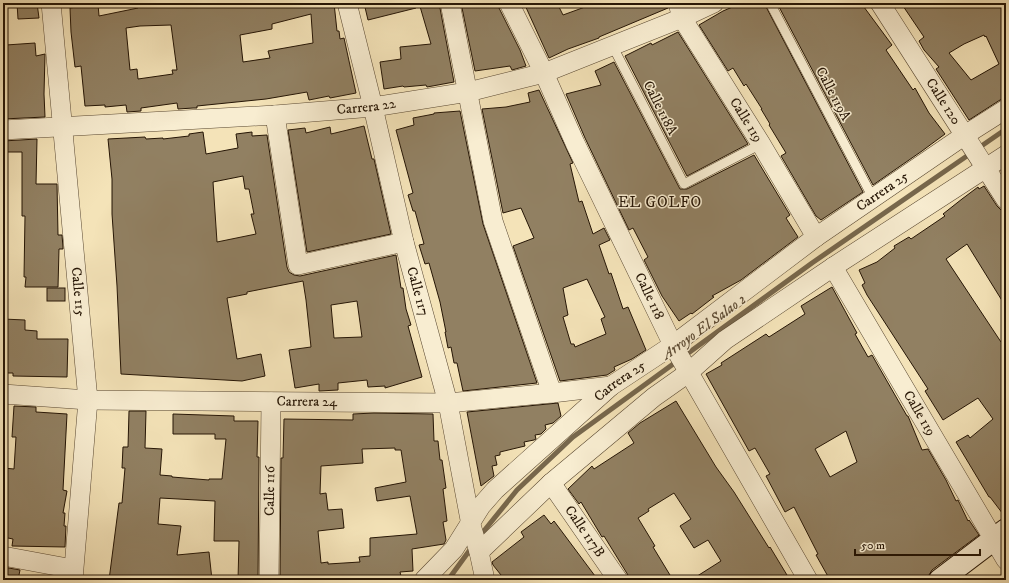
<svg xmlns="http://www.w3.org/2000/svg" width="1009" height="583" viewBox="0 0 1009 583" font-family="'IM FELL DW Pica',serif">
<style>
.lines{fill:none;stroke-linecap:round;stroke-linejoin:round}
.stream{stroke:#77674c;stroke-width:5}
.building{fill:#918062;stroke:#251505;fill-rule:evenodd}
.lane-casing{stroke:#594832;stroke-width:10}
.street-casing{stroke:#594832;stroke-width:20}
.secondary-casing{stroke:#251505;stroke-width:24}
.lane{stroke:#f8edd1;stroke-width:9}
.street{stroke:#f8edd1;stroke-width:19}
.secondary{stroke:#f8edd1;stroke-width:22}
.labels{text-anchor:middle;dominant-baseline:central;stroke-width:3;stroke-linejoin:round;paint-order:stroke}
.street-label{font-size:14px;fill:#251505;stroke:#f8edd1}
.neighbourhood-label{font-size:15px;letter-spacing:1px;fill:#251505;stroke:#f8edd1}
.water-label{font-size:15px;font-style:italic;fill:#5c4b34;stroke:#f8edd1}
</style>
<rect width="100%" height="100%" fill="#f4e3b8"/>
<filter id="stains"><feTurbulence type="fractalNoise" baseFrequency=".005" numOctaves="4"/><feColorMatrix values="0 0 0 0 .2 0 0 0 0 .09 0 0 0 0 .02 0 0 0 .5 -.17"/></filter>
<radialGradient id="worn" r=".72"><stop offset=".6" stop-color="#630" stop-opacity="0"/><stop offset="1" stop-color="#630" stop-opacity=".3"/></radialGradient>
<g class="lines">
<!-- stream -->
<g class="stream">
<polyline points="479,537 517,490 573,437 812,263 1006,129"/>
<polyline points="448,580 472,547"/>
</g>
</g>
<!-- building -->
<g class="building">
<polygon points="17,3 37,3 39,18 18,19"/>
<path d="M138 3H334L337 31H339L340 39 344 38 356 93 330 98 329 96 309 100 307 92 266 99 197 106V108H193L178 109 177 103 141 108V111L127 112 126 105 105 107V105L85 106 81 66 75 67 71 32 70 8 98 4 99 16 138 8ZM311 14 313 43 268 51 270 58 243 62 240 35 272 29V24ZM171 25 177 70H172L173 74 138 79 137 69 130 70 126 28 140 26Z"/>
<polygon points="364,3 415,3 416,8 368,20"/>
<polygon points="419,3 439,3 454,82 427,87 426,85 404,87 403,86 384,89 380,62 401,59 400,47 431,44"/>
<polygon points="461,3 498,3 499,8 520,50 526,66 512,70 510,66 475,71"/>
<polygon points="524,3 557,3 563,15 596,3 667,3 668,8 599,37 599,38 568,49 549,58"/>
<polygon points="742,3 764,3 863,192 821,220 816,216 781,156 786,153 769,125 770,124 761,109 762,109 746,84 744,86 733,68 728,71 699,25 723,11"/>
<polygon points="777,3 861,3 892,45 886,50 913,90 915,88 929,113 945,134 922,151 873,185"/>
<path d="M901 3H1002L1006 12V98L1000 100 969 120 936 69 939 67 924 50 919 41 924 37ZM984 35 985 37 986 36 999 64 971 80 949 53 964 44Z"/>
<polygon points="678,32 748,144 687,176 625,56 651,43 652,45"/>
<polygon points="35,43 36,56 45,54 44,94 45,117 3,119 3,94 5,94 4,65 6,45"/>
<polygon points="614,62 680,189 687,189 754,155 790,215 786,218 798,237 741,280 712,296 714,297 692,314 691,313 679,321 662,296 644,260 648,257 633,228 629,230 585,138 566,94 601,85 595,71"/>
<path d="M539 90 573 163 570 164 579 202 582 201 593 234 604 228 610 240 599 245 609 274 611 273 623 309 628 307 646 350 632 359 614 367 615 370 607 375 560 381 513 246 534 238 521 208 503 213 482 109 506 107 530 102 528 93ZM587 279 605 317 601 319 606 334 575 347 574 344H571L563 317 568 315 563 288Z"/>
<polygon points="460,111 483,224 537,383 463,391 457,363 454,363 451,347 448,348 445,332 446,332 440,302 429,263 425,264 419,245 424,244 415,211 413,211 408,195 413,193 396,130 414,125 413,118 434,114 434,113"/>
<polygon points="364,126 372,159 374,159 391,234 307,252 288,130 305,128 306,133 330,127 331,134"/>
<path d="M203 132 206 154 238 148 236 134 252 132V136L267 135 287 267 289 272 294 275 300 276 396 255 401 288H403L406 309 411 325 408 326 422 377 385 388V386L368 387 367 380 338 383V390L319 391V384L295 388 289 350 311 347 306 300 303 281 247 292V294L227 298 237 359 261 354 265 376 242 381 121 374 117 286 112 214V179L108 139 145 137 146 139 163 138V139L189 136V134ZM243 176 245 189H249L254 214H251L256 234 217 242 213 182ZM357 301 362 337 334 338 331 305Z"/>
<polygon points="37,139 36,184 57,184 58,235 62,235 63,247 63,249 59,249 58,287 25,287 26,277 24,277 25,216 22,216 22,152 3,152 3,141"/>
<polygon points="984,186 997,206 1001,210 1006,211 1006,307 967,244 946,259 1001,342 1006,339 1006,518 990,497 989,497 956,442 968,435 970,438 993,419 978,398 943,420 925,391 928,389 867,295 862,285 865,283 859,270 877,262 895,248 894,246 909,237 911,239 945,216 943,214 962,199 978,187 979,189"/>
<path d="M832 287 857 333 855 334 868 357 872 355 907 416H908L922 450 928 449 946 480 956 501 958 500 968 521 969 520 979 535 932 570 929 575 928 580H830L816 555 818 554 794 507 785 512 766 476 770 474 755 448 749 451 706 374 722 365 721 363 766 334 769 337 805 314 801 306ZM846 431 857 462 830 477 815 449Z"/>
<rect x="47" y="288" width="18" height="13"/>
<polygon points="3,319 25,320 25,330 37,331 37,339 68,339 67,377 13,376 13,373 3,373"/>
<polygon points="676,401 716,467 734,492 769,548 770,547 790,580 691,580 721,561 708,540 694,548 680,526 691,519 674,493 648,509 649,511 638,518 655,546 653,547 673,580 631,580 604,536 602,537 581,502 579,504 568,489 592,466 594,469 634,443 628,433 640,423"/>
<polygon points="558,403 561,416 553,423 545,425 546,429 541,434 535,435 536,439 534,440 524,442 525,446 500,452 500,455 495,456 497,465 492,466 494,476 481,486 467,412"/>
<polygon points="14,406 36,407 36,412 67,414 63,490 67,491 63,513 65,513 64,526 66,526 65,547 12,546 13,539 3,537 3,468 14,469 16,437 12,437"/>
<polygon points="129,411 146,411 145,448 162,449 160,475 172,476 172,477 209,480 209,479 222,479 226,439 215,439 215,434 173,434 173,414 234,416 234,421 258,421 257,457 259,457 258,580 238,580 239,541 214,541 215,501 160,498 158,524 181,526 177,555 209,552 212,580 109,580 119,503 122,503 125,468 122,468 123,447 128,447"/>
<path d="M374 413 433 414 434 441H438L440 460H442L446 488 443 489 447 521 443 522 446 540 444 544 412 549 413 571 400 572 401 576 381 577V580H280L281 458H283L284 419 353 420V414ZM395 448V450H401L406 482 375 488 377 501 410 496 417 534 370 538V556L359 557 360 562 328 564V562L321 563 318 531 344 528 342 509 328 510 326 493 320 494 321 466 363 463 362 449Z"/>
<polygon points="544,515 551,524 554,521 598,580 505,580 493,565 492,562 524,537 521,532"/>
<polygon points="3,567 20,570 18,580 3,580"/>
</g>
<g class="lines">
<defs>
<g id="lane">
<polyline points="770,3 873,198"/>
<polyline points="612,45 684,184 761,144"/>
</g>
<g id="street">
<path id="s1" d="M51 3 88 400 73 580"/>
<path id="s2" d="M347 3 373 107 404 242 448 403 471 525 479 552 485 580"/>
<polyline points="450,3 493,221 552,393"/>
<path id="s3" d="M509 3 544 73 575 143 673 345 808 580"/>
<path id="s4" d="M678 3 682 18 761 144 816 237"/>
<path id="s5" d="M880 3 1006 200"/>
<polyline points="275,115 298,265 404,242"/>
<path id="s6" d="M3 130 275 115 373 107 468 92 544 73 682 18 714 3"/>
<path id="s7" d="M833 267 1006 560"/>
<path id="s8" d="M3 394 88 400 448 403 552 393 611 386"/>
<path id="s9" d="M551 483 618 580"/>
<polyline points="479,552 551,483 654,397 688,373 725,340 833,267 1006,155"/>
<polyline points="3,556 73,569"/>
<path id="s10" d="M269 580 271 402"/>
<path id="s11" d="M424 580 454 549 481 506 495 490 611 386 673 345 816 237 965 135 1006 109"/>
</g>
<polyline id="secondary" points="940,580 1006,530"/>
</defs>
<!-- lane casing -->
<use href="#lane" class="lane-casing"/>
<!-- street casing -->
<use href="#street" class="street-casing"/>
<!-- secondary casing -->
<use href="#secondary" class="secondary-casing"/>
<!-- lane -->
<use href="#lane" class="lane"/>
<!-- street -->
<use href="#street" class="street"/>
<!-- secondary -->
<use href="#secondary" class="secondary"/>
</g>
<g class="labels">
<!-- street labels -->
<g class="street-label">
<text transform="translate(833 94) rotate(62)">Calle 119A</text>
<text stroke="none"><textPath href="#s5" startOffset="117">Calle 120</textPath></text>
<text stroke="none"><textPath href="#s6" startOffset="364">Carrera 22</textPath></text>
<text transform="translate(660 108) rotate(63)">Calle 118A</text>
<text stroke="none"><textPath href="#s4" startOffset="136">Calle 119</textPath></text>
<text stroke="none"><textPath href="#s11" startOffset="605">Carrera 25</textPath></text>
<text stroke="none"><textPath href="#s1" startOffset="290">Calle 115</textPath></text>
<text stroke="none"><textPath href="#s2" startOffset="297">Calle 117</textPath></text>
<text stroke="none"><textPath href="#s3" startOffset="325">Calle 118</textPath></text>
<text stroke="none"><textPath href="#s11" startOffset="281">Carrera 25</textPath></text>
<text stroke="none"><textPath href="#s8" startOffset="304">Carrera 24</textPath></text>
<text stroke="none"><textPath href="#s7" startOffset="170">Calle 119</textPath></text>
<text stroke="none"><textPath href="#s10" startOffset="89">Calle 116</textPath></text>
<text stroke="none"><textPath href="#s9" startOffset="59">Calle 117B</textPath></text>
</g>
<!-- neighbourhood labels -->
<g class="neighbourhood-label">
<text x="660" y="202">EL GOLFO</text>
</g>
<!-- water labels -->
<g class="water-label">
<text transform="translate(704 327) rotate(-36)">Arroyo El Salao 2</text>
</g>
</g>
<!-- margin -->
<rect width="1009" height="583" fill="none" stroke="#f4e3b8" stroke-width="16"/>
<rect x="4" y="4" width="1001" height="575" fill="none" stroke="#251505" stroke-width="2"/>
<rect x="8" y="8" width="993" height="567" fill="none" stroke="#251505"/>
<!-- scale -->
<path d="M855 549v6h125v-6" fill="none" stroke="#251505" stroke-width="2"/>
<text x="861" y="549" font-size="12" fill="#251505" stroke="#f8edd1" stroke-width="3" paint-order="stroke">50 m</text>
<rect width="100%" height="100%" filter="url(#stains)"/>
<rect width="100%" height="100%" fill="url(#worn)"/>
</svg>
